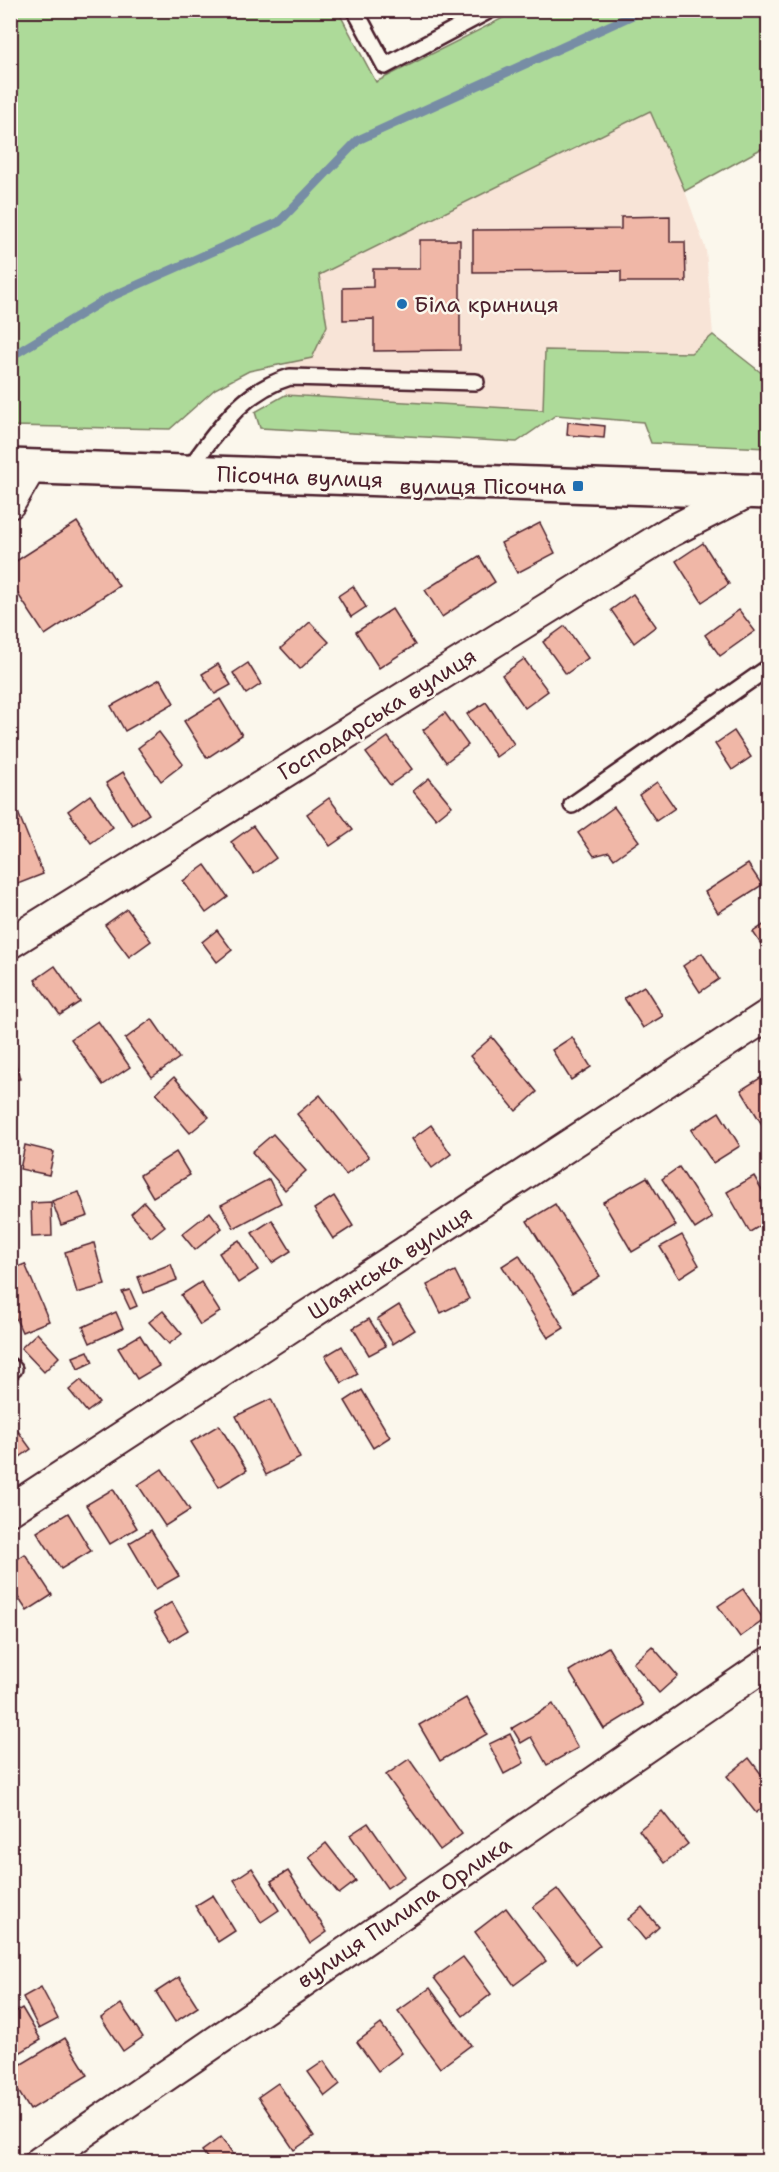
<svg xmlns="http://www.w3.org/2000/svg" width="779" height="2172" viewBox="0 0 779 2172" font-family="'Shantell Sans',sans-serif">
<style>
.built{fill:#f8e4d7}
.green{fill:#adda99;stroke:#7c7c62;stroke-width:1.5}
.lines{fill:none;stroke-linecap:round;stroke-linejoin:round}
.stream{stroke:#778da5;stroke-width:9}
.building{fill:#f0b7a7;stroke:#4a1f2b;stroke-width:1.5}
.lane-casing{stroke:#4a1f2b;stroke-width:20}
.street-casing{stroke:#4a1f2b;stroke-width:34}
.primary-casing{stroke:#4a1f2b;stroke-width:38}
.lane{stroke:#fbf7ec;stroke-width:15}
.street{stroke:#fbf7ec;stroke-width:30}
.primary{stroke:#fbf7ec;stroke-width:33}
.poi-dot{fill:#1f6fb2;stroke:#fbf7ec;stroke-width:2}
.labels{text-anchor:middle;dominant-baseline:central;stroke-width:5;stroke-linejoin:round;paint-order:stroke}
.poi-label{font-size:22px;fill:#4a1f2b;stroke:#fbf7ec;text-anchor:start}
.street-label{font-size:22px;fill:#4a1f2b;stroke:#fbf7ec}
</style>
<rect width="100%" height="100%" fill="#fbf7ec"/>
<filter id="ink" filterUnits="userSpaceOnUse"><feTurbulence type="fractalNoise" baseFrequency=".0167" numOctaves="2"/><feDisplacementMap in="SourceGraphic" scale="12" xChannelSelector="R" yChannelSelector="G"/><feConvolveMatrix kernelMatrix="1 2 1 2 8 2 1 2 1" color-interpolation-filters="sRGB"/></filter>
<g filter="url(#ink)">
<!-- built -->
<polygon class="built" points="651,111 685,191 706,250 713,335 691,353 545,350 544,410 285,395 290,289"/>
<!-- green -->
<g class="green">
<polygon points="11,10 338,11 376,82 517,11 768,11 768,145 685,191 650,111 319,275 327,326 312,358 249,371 215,389 170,429 11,426"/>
<polygon points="713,335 768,378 768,448 651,443 643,422 556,415 517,442 260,428 255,412 285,395 543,410 545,350 691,353"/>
</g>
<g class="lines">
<!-- stream -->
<polyline class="stream" points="10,357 106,299 279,222 358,140 644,10"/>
</g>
<!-- building -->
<g class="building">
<polygon points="670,216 670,242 685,242 686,282 621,282 621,271 473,272 473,230 621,229 621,217"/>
<polygon points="420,240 460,240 460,350 374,351 374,319 343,320 343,288 373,287 373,269 420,269"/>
<polygon points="568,422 605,426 604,438 567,435"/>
<polygon points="77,522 119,586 45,635 10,582 10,565"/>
<polygon points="540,523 555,553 517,573 501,543"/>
<polygon points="703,543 729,584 702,602 676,561"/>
<polygon points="479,556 495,582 442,617 425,590"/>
<polygon points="353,586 366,607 351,617 338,596"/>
<polygon points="633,594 656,626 634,643 611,610"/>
<polygon points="392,609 415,645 379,668 356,632"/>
<polygon points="739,610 755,631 720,656 705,635"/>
<polygon points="310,622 329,642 300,669 281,648"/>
<polygon points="565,626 588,658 566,674 543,642"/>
<polygon points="524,659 548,691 525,708 502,675"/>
<polygon points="248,663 261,684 246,694 233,673"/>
<polygon points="218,664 231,685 215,694 202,674"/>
<polygon points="160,679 174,703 125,731 111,706"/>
<polygon points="220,699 242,735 207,758 184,721"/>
<polygon points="486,702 514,744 496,757 467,714"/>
<polygon points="445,713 468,745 446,762 423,730"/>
<polygon points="734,731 751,757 732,770 715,744"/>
<polygon points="159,732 183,764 161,781 138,748"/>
<polygon points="388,737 412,769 390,785 366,753"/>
<polygon points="123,772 149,814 132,825 106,783"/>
<polygon points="429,778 452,806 436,819 413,791"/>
<polygon points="657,782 675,808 656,821 639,795"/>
<polygon points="90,795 113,827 91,843 68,811"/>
<polygon points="329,798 353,830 330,846 307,814"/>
<polygon points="614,807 639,841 614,859 609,852 594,856 578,833"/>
<polygon points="17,810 43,874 10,887 10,813"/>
<polygon points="253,826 276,858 254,874 231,842"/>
<polygon points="748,864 762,885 718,913 705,892"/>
<polygon points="205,865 228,897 206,913 183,881"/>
<polygon points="127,909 151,941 129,957 105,925"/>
<polygon points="768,922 768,955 753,932"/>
<polygon points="217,930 232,950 217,962 202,942"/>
<polygon points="702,953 719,979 700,992 683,966"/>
<polygon points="55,966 80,1002 60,1015 35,980"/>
<polygon points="644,986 663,1016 643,1028 624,998"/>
<polygon points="152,1019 179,1058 152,1077 125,1039"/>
<polygon points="98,1021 130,1067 103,1085 71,1039"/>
<polygon points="492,1037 537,1092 516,1111 470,1056"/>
<polygon points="572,1037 591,1067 571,1080 552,1050"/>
<polygon points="10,1043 20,1079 10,1081"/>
<polygon points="768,1073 768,1129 766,1131 741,1090"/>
<polygon points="174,1077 209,1117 190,1133 156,1093"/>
<polygon points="320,1095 369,1157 346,1175 297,1114"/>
<polygon points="719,1112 740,1146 713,1163 691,1130"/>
<polygon points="431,1125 451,1154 432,1168 412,1139"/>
<polygon points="273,1134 306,1171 285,1190 252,1152"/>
<polygon points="25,1145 54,1152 49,1175 20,1169"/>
<polygon points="176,1152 190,1175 153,1197 140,1175"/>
<polygon points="679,1167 712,1218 695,1229 662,1179"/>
<polygon points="754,1176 768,1200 768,1221 750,1232 727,1192"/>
<polygon points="647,1177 676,1226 632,1252 603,1202"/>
<polygon points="269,1179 281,1203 234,1228 221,1205"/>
<polygon points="79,1192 88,1216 61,1225 52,1201"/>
<polygon points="334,1196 353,1226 333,1239 314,1209"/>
<polygon points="51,1202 52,1236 32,1237 31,1203"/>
<polygon points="144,1202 165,1226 151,1237 131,1214"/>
<polygon points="555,1204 600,1276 572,1293 527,1221"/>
<polygon points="210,1212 222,1228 195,1250 182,1234"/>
<polygon points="272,1220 291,1251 272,1263 252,1233"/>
<polygon points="682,1235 699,1265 679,1278 660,1247"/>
<polygon points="239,1240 258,1270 238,1283 219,1253"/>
<polygon points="94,1243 105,1285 77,1293 65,1252"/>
<polygon points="519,1255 564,1328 548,1338 502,1266"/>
<polygon points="25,1264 49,1321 22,1332 10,1306 10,1270"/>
<polygon points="171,1264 177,1280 144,1293 138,1277"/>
<polygon points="455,1271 469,1299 441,1313 427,1285"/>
<polygon points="201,1282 220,1312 200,1325 181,1295"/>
<polygon points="130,1290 137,1306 130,1309 122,1292"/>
<polygon points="399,1305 415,1330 393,1344 377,1319"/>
<polygon points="163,1311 182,1334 169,1344 149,1322"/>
<polygon points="116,1312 123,1328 90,1343 83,1327"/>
<polygon points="369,1319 386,1346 369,1355 353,1328"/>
<polygon points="37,1333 59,1357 44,1372 21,1348"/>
<polygon points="140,1335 159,1366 137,1379 118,1348"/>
<polygon points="342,1346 358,1374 342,1383 325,1356"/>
<polygon points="88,1351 93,1362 78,1369 73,1357"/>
<polygon points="81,1380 99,1403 87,1412 69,1390"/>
<polygon points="362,1390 390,1437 373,1448 345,1401"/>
<polygon points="271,1399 300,1458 266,1475 236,1416"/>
<polygon points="10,1420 31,1449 10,1464"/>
<polygon points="219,1425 247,1470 219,1487 191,1442"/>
<polygon points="162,1469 190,1510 165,1526 138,1485"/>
<polygon points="113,1489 137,1528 110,1544 86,1505"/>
<polygon points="68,1513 91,1551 61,1569 37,1532"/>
<polygon points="151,1530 179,1576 156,1589 129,1543"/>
<polygon points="25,1554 52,1595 27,1611 10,1585 10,1564"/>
<polygon points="743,1589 764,1620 740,1637 718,1606"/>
<polygon points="172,1602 188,1630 170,1641 153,1613"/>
<polygon points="652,1646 678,1676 659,1693 633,1663"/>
<polygon points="608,1647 643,1705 604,1729 569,1671"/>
<polygon points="466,1698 487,1734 440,1761 419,1725"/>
<polygon points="553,1704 578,1748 547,1765 531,1737 521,1743 512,1728"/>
<polygon points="510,1734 524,1763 504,1774 489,1744"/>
<polygon points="749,1758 768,1783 768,1803 756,1813 727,1776"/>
<polygon points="409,1759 462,1834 440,1850 386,1775"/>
<polygon points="662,1811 688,1844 664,1863 639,1830"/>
<polygon points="368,1823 405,1876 387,1888 350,1835"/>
<polygon points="326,1843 356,1881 339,1894 309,1857"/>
<polygon points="252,1868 279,1910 261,1922 234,1880"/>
<polygon points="288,1871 327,1932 310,1944 271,1881"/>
<polygon points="557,1889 600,1945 576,1964 533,1907"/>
<polygon points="213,1895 235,1931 218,1942 195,1906"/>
<polygon points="642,1907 659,1927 645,1940 628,1919"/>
<polygon points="506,1908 546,1961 514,1985 475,1932"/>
<polygon points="463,1957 491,1994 463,2016 434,1978"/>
<polygon points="179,1977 198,2007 175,2022 156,1992"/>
<polygon points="41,1987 58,2019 39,2029 23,1997"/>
<polygon points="430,1988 471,2045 440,2068 398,2011"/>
<polygon points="121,2004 143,2037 123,2051 101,2018"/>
<polygon points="22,2008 41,2040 11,2058 10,2015"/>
<polygon points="381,2024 402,2053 378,2071 357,2042"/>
<polygon points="65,2038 88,2075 30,2110 10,2078 10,2071"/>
<polygon points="324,2061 340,2084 325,2096 308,2072"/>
<polygon points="278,2083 314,2136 294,2150 258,2097"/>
<polygon points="221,2137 239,2162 210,2162 202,2151"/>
</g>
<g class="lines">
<defs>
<g id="lane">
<polyline points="355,10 385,66 490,10"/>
<path d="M188 470C218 431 240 392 290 377L476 382"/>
<polyline points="572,805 768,668"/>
<polyline points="10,1366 14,1369"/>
</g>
<g id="street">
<polyline points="10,503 31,467"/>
<polyline points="10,943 670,532 748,492"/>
<polyline points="10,1510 768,1015"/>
<polyline points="40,2162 768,1663"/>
</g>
<polyline id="primary" points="10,466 768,492"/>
</defs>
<!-- lane casing -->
<use href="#lane" class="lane-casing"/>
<!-- street casing -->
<use href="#street" class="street-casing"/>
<!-- primary casing -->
<use href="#primary" class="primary-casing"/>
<!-- lane -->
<use href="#lane" class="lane"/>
<!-- street -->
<use href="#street" class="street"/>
<!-- primary -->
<use href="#primary" class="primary"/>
</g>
</g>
<!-- markers -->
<g class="poi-dot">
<circle cx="402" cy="304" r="6"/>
<rect x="572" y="480" width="12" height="12" rx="3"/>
</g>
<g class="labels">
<!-- poi labels -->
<g class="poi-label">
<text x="414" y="304">Біла криниця</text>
<text x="566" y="486" text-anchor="end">вулиця Пісочна</text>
</g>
<!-- street labels -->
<g class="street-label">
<text transform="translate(300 477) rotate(2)">Пісочна вулиця</text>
<text transform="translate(377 714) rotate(-32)">Господарська вулиця</text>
<text transform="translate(390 1263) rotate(-33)">Шаянська вулиця</text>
<text transform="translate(404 1912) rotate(-34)">вулиця Пилипа Орлика</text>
</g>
</g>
<!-- margin -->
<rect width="779" height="2172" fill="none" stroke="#fbf7ec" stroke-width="36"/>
<rect x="18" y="18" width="743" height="2136" fill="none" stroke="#4a1f2b" stroke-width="2" filter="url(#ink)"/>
</svg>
